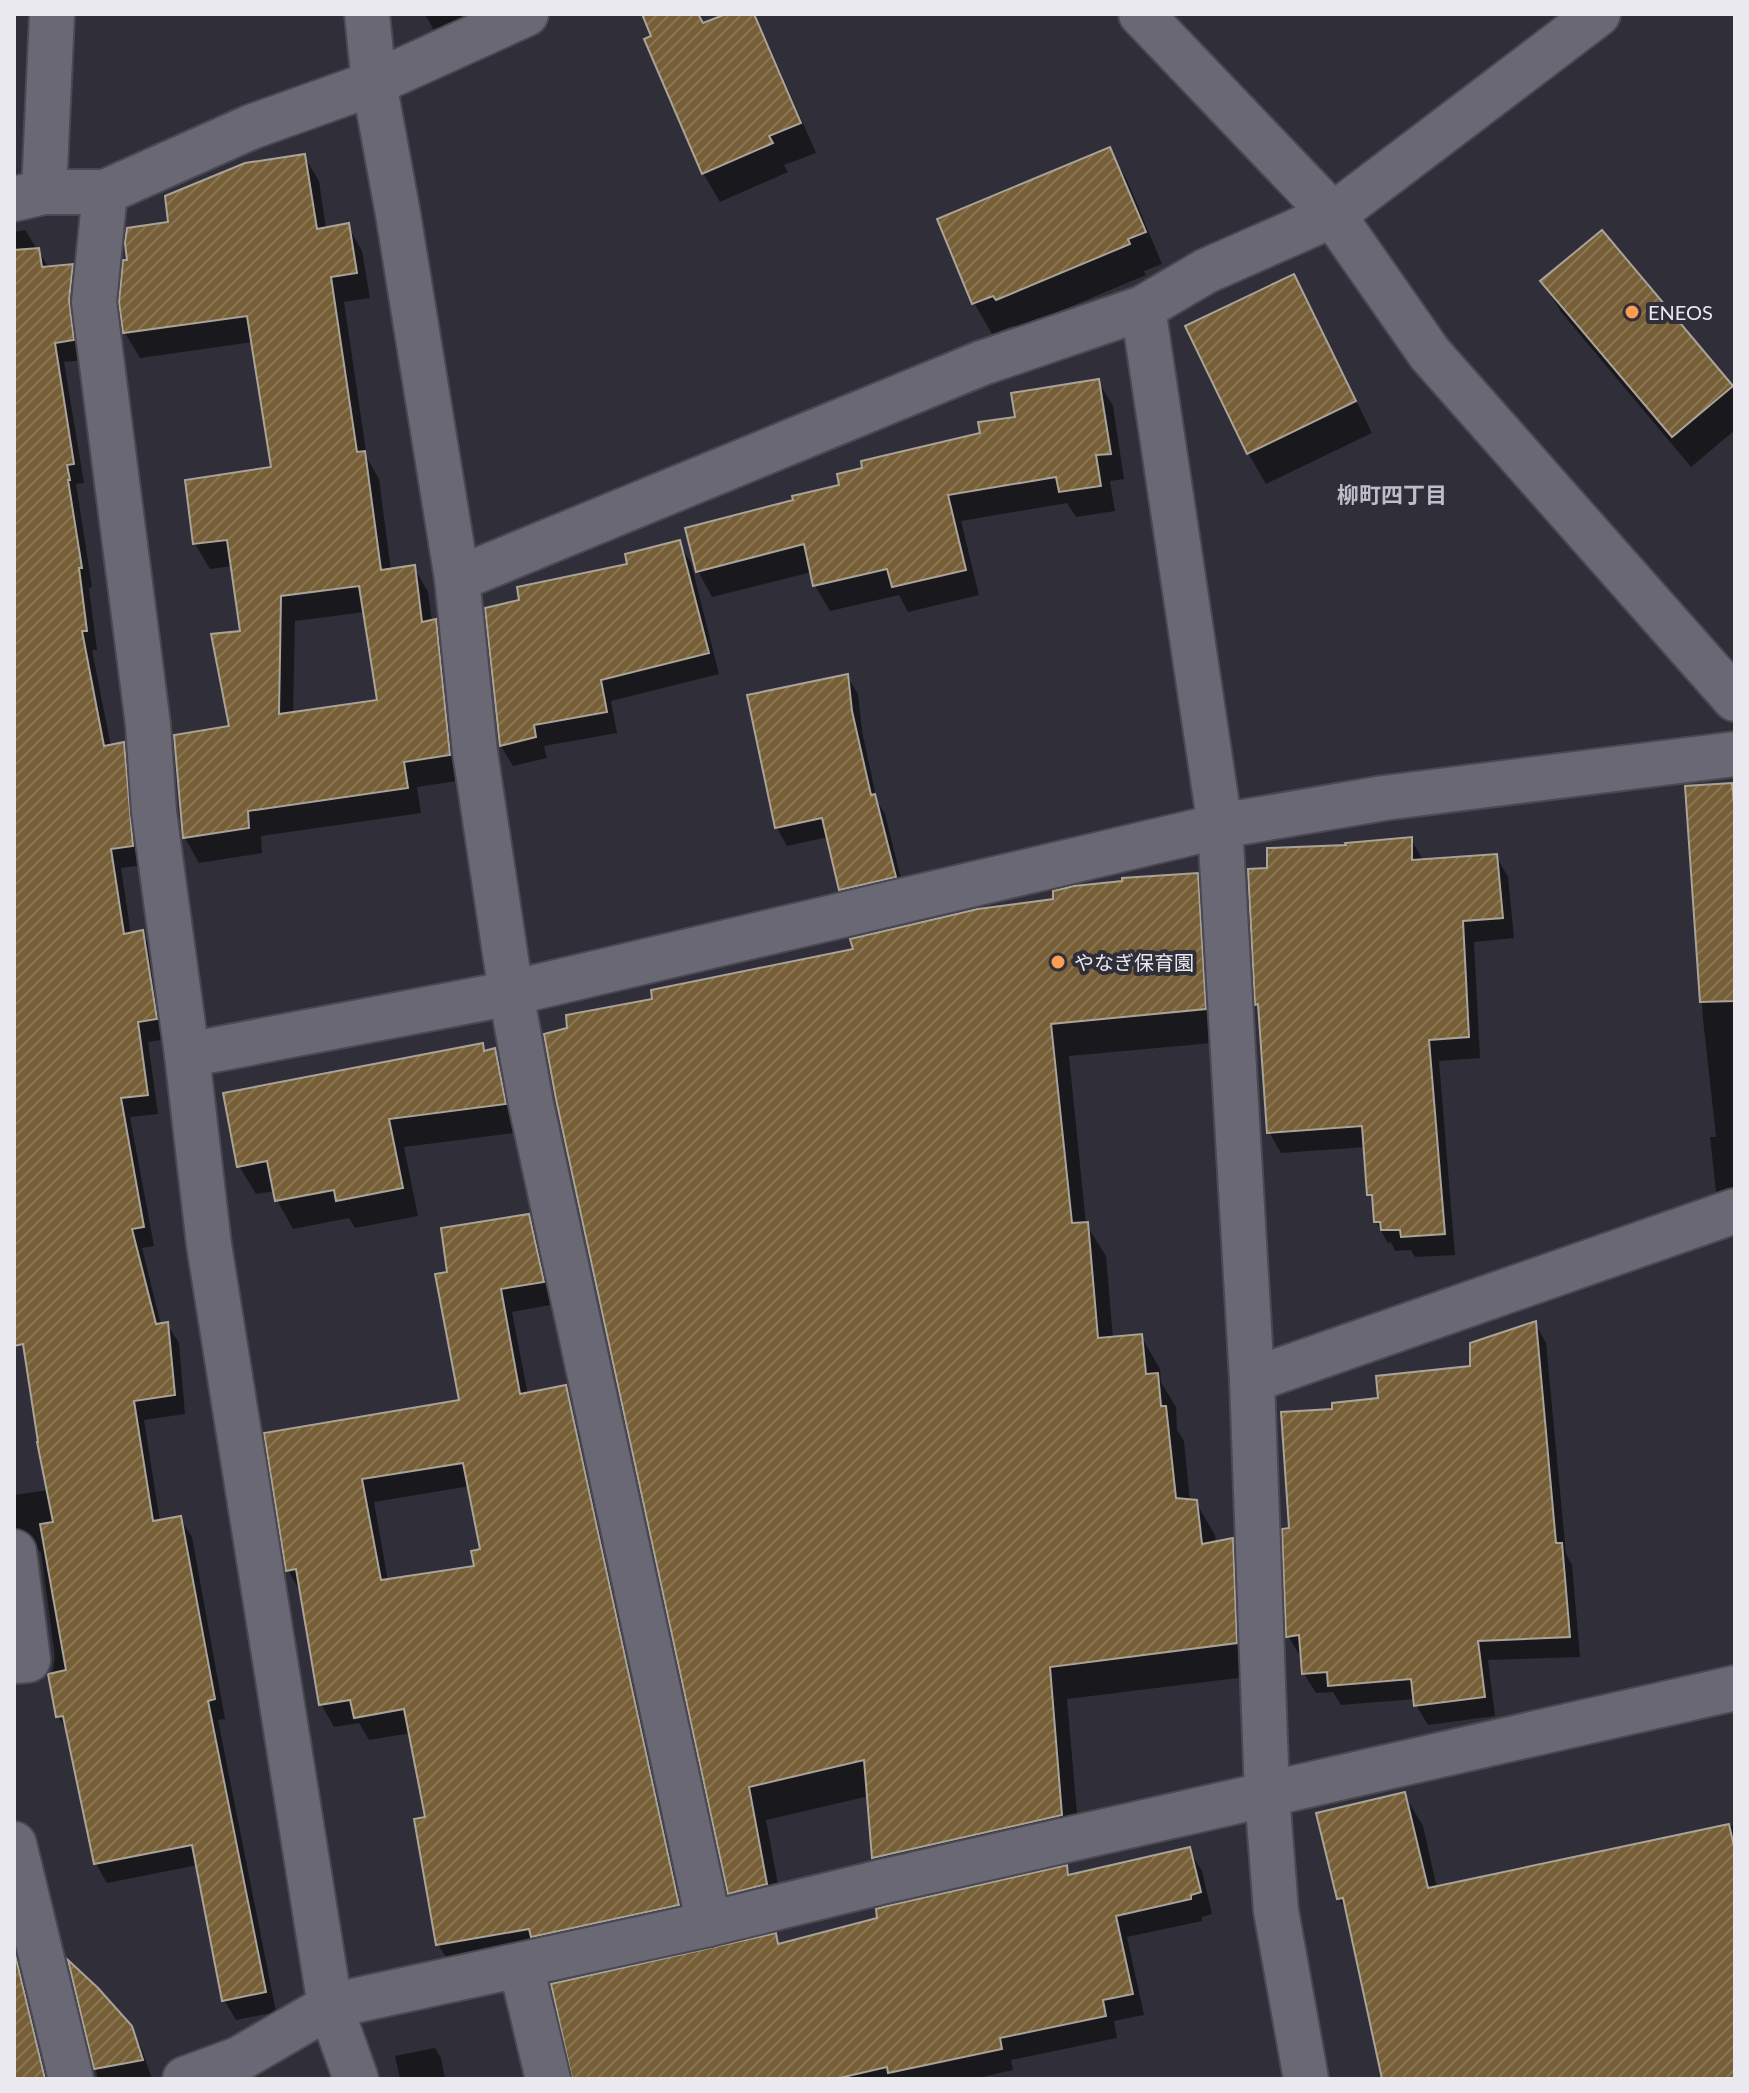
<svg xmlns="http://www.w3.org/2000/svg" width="1749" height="2093" viewBox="0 0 1749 2093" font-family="Lato,'Noto Sans JP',sans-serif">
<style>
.shadow{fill:#0007;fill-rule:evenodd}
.building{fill:url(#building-hatch);stroke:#aaa397;stroke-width:2;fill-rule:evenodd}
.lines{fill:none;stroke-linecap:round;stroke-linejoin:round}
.minor-casing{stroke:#4a4951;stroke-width:48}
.minor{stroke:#6a6874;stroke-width:44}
.poi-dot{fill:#fc9d53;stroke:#302e38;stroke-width:3}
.labels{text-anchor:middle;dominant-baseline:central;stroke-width:8;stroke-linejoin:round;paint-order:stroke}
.poi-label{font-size:20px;fill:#eae9f0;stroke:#302e38;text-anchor:start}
.neighbourhood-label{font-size:22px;font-weight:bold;fill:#c0bdca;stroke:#302e38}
</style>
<defs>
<pattern id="building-hatch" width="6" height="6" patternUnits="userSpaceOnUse" patternTransform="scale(2)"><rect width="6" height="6" fill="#765e37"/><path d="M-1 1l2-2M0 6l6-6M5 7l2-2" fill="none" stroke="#8a7554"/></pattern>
</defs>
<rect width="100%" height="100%" fill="#302e38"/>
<!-- shadow -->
<g class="shadow">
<polygon points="425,14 486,14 438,38"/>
<polygon points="644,14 697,14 702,26 745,14 752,14 767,41 816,153 784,165 788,172 720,202 703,173"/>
<polygon points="1109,149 1127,180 1162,264 1144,271 1146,275 1015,330 1013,326 992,334 974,303"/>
<path d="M304 156 319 181 326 229 348 226 362 251 370 298 344 302 367 458 379 479 391 571 414 567 428 592 432 622 435 621 450 646 464 780 417 787 421 813 261 836 262 853 199 863 185 838 231 727 242 633 233 566 210 569 195 544 273 469 253 342 140 358 125 333 121 302 170 224ZM365 612 379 702 293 714 295 621Z"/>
<polygon points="25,230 49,268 72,266 83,286 84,360 64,362 84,483 76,484 92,587 89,588 97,650 92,650 111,747 123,745 134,764 143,865 121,868 131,935 142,933 154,952 167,1039 148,1042 158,1114 130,1117 154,1246 142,1248 161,1325 167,1324 179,1343 185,1414 144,1420 160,1522 180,1518 192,1537 225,1719 218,1720 276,2012 236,2020 224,2000 198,1865 107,1883 96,1864 70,1737 58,1716 50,1675 53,1670 55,1657 41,1552 36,1548 23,1546 14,1550 14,1495 48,1490 14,1281 14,232"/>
<polygon points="1294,277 1311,308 1372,433 1266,484 1248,453"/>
<polygon points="1543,281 1732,387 1735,393 1735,430 1691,467 1561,312"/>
<polygon points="1098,381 1113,406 1124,479 1110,481 1115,511 1076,517 1067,503 961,521 979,595 908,612 899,595 830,611 815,586 812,572 712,597 698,571 842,487 982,434"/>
<polygon points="679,543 691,563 719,674 611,701 617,733 544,746 547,758 513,766 501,746 487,609 522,601 629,566"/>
<polygon points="847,676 858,694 862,731 877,801 885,814 905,895 851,908 841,889 828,837 787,846 777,828 749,697"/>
<polygon points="1731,785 1735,793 1735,1214 1730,1215 1716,1191 1710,1137 1716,1137 1703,1019 1687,787"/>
<polygon points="1411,839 1423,860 1496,856 1508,877 1514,938 1474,942 1480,1058 1439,1061 1455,1255 1415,1257 1411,1250 1395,1251 1391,1242 1388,1243 1376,1222 1375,1205 1369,1194 1366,1147 1281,1153 1269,1132 1260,1009 1257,1004 1269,870 1348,847"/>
<polygon points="1197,875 1215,907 1223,1042 1069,1056 1086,1224 1106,1256 1113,1339 1141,1336 1160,1369 1161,1382 1176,1407 1177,1430 1184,1441 1190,1501 1196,1502 1215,1535 1216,1544 1232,1541 1250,1573 1254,1676 1067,1699 1080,1848 893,1890 874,1858 869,1796 766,1820 784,1917 749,1925 730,1893 655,1000 1056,901"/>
<polygon points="482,1045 486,1052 494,1050 511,1078 521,1132 404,1147 418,1216 355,1228 349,1218 293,1229 277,1200 275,1191 256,1194 239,1166"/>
<path d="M528 1216 541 1239 556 1304 512 1312 528 1395 565 1387 579 1410 691 1928 452 1967 438 1944 428 1818 411 1733 369 1740 359 1723 334 1727 321 1704 301 1593 288 1570 267 1435 461 1402 449 1274ZM470 1486 482 1551 476 1568 388 1581 374 1502Z"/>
<polygon points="1535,1323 1546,1343 1566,1554 1572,1565 1580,1657 1488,1660 1495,1716 1428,1725 1416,1705 1415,1699 1341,1705 1333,1692 1316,1693 1304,1674 1303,1656 1300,1656 1288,1636 1291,1529 1334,1411 1381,1400 1471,1367"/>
<polygon points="1404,1794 1423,1826 1437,1888 1735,1825 1735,2079 1384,2079 1349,1917 1339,1898"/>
<polygon points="1189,1850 1202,1871 1212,1914 1202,1917 1202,1921 1127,1937 1144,2015 1114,2021 1117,2038 1011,2060 1013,2070 973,2079 574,2079 775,1936 780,1945 1066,1868 1071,1876"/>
<polygon points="14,1929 51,2079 14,2079"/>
<polygon points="71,1966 130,2027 141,2047 152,2079 98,2079"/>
<polygon points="435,2048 441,2058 445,2079 400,2079 395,2056"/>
</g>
<!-- building -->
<g class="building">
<polygon points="642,14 698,14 703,23 726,14 754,14 801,123 769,136 773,143 702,174 644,39 651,36"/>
<polygon points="1110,147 1146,232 1128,239 1130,244 996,300 993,296 972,304 937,219"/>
<path d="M305 154 317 229 349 223 357 273 331 277 357 452 365 451 381 570 415 565 422 622 436 619 450 755 404 762 408 788 248 811 249 828 183 838 174 735 229 726 211 634 240 631 227 540 193 544 185 480 271 467 247 316 123 333 119 302 123 260H127L125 243 127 228 168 222 165 196 245 163ZM359 586 377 700 279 714 281 596Z"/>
<polygon points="1602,230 1733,386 1672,437 1540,281"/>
<polygon points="39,248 42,267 73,264 69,300 74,340 55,343 74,464 67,465 70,480 68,480 82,568 79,568 87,631 82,631 104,746 124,742 133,846 111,849 124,934 143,930 157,1019 138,1022 148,1095 121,1098 144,1227 132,1229 156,1324 168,1322 175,1395 134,1401 153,1521 181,1516 215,1699 208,1701 266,1992 222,2001 192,1845 94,1864 63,1716 56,1717 48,1674 66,1670 40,1524 53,1522 37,1442 38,1442 23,1344 14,1346 14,250"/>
<polygon points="1294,274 1356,401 1247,454 1185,326"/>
<polygon points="1099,379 1111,454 1096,455 1101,486 1059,492 1056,477 948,495 966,570 892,587 887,569 813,586 804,544 696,572 685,528 793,500 792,496 839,485 837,474 862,468 861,461 980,433 978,422 1015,417 1011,393"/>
<polygon points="680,540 709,653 601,680 607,712 534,725 536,737 500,746 485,608 519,600 517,587 627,564 625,554"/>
<polygon points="848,674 852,711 871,795 875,794 896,877 839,890 822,818 775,828 747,695"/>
<polygon points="1732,783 1735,814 1735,1001 1700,1002 1685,786"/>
<polygon points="1412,837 1412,860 1497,854 1503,918 1463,921 1469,1037 1429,1040 1445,1234 1401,1237 1400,1230 1381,1230 1380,1222 1374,1222 1372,1195 1367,1195 1362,1126 1267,1133 1258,1004 1255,1005 1248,869 1267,868 1267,848 1346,845 1345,843"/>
<polygon points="1198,873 1206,1009 1051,1024 1072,1223 1088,1222 1098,1338 1142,1334 1146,1374 1158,1373 1161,1406 1166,1406 1176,1498 1197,1500 1202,1544 1233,1538 1237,1643 1050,1667 1062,1815 872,1858 864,1760 749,1787 767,1884 728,1894 556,1099 544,1034 567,1028 566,1015 652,999 651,990 853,949 850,939 978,909 1053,899 1053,891 1074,886 1122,881 1122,878"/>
<polygon points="483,1043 484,1051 495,1048 506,1104 389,1119 403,1188 336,1201 334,1190 275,1201 267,1161 237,1167 223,1093"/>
<path d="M529 1214 544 1282 501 1289 520 1394 566 1385 679 1905 531 1937 529 1929 436 1945 414 1819 425 1817 404 1709 354 1718 350 1700 319 1705 296 1569 286 1571 264 1433 459 1400 435 1274 447 1272 441 1228ZM463 1463 480 1549 471 1551 474 1566 381 1580 362 1479Z"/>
<polygon points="1536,1321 1556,1543 1562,1543 1570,1637 1478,1641 1485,1697 1414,1706 1411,1679 1328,1686 1327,1672 1302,1674 1299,1635 1286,1637 1282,1529 1289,1528 1281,1412 1332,1409 1332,1403 1378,1398 1376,1376 1470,1366 1470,1343"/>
<polygon points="1405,1792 1428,1888 1729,1824 1735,1851 1735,2079 1382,2079 1343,1898 1337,1899 1316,1813"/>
<polygon points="1190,1847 1201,1892 1191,1895 1191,1899 1116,1916 1133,1994 1103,2000 1106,2016 1000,2038 1002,2049 888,2073 887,2067 835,2079 572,2079 551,1984 776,1933 778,1944 877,1918 876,1909 887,1906 1067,1865 1068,1875"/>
<polygon points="14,1950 45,2079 14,2079"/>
<polygon points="68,1960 98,1988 132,2026 143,2060 94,2069"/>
</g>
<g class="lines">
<defs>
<g id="minor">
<polyline points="367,14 374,83 398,214 457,579 475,752 511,993 531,1104 709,1924"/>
<polyline points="1141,14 1333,215 1430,354 1735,699"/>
<polyline points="44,192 52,14"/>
<polyline points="105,192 94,302 148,725 154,812 187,1055 209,1245 330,2006 356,2079"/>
<polyline points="14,199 44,192 105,192 251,127 374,83 526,14"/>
<polyline points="1143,308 1220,826 1252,1380 1267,1794 1276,1911 1306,2079"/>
<polyline points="457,579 982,363 1143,308 1206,271 1333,215 1598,14"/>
<polyline points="187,1055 511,993 1220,826 1384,798 1735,754"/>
<polyline points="1252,1380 1735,1211"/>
<polyline points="14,1552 28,1660 14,1661"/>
<polyline points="14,1844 71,2079"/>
<polyline points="521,1966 548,2079"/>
<polyline points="185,2079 239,2059 330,2006 709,1924 881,1882 1735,1688"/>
</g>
</defs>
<!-- minor casing -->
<use href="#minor" class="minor-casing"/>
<!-- minor -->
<use href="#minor" class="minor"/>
</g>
<!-- markers -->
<g class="poi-dot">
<circle cx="1632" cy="312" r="8"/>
<circle cx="1058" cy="962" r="8"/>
</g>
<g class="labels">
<!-- poi labels -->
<g class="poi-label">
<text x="1648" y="312">ENEOS</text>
<text x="1074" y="962">やなぎ保育園</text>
</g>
<!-- neighbourhood labels -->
<g class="neighbourhood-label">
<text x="1392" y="494">柳町四丁目</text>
</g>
</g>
<!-- border -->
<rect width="1749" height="2093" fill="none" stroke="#eae9f0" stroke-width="32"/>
</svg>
